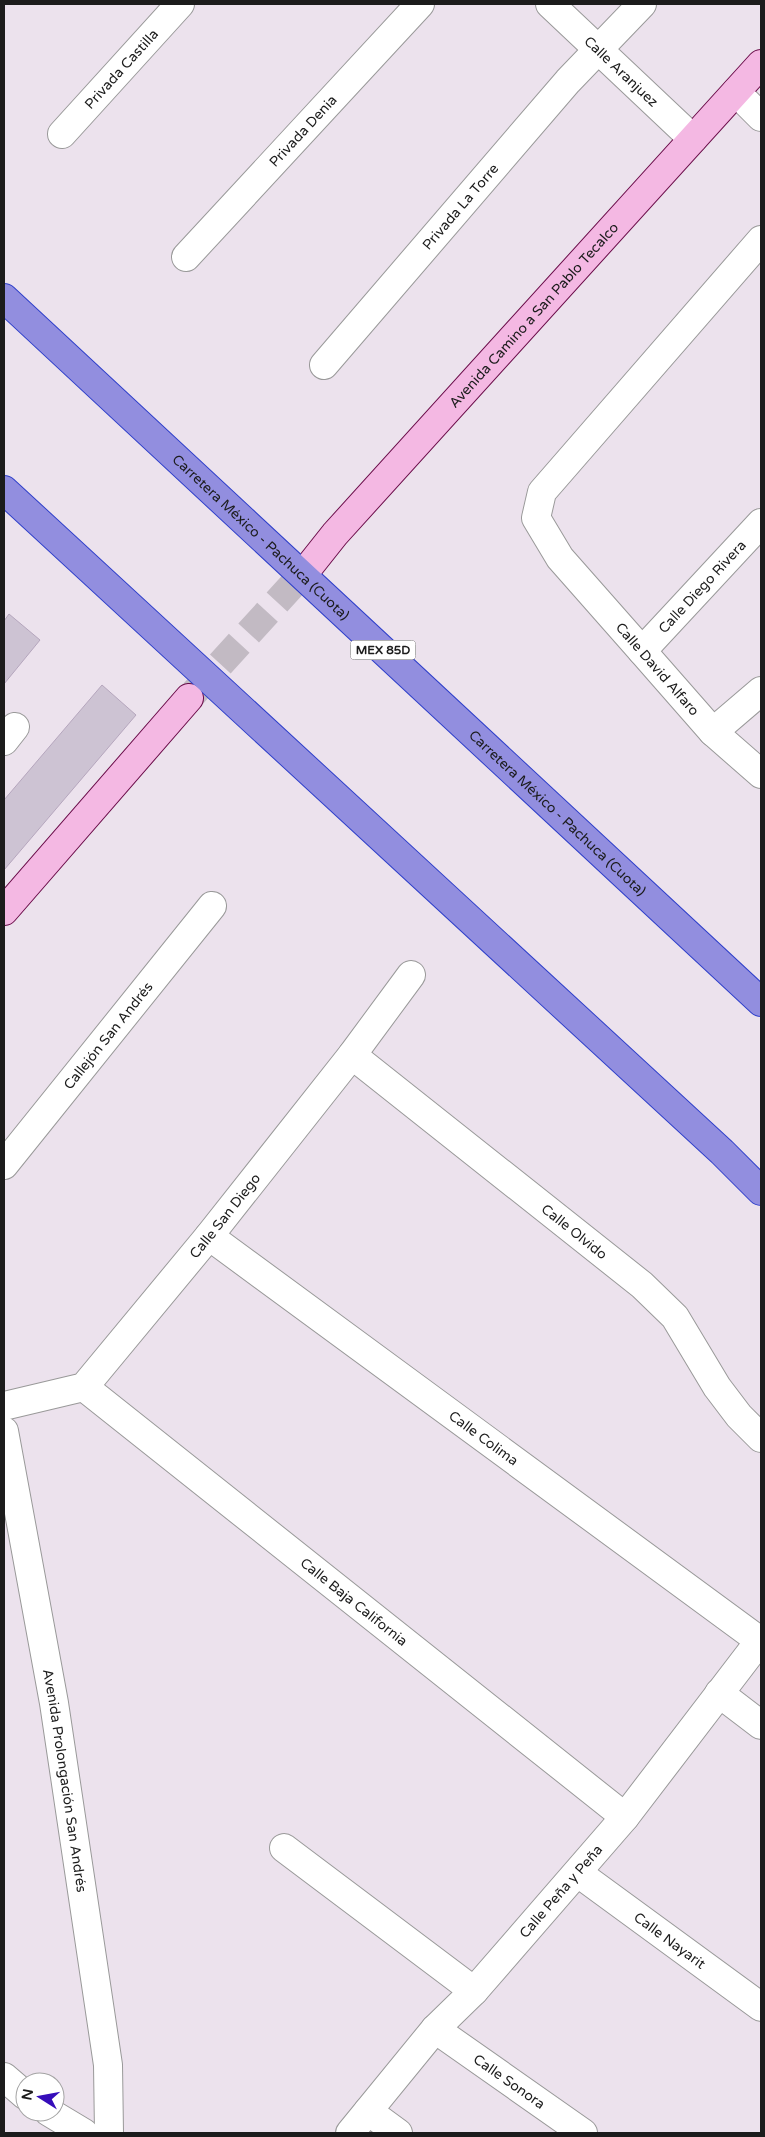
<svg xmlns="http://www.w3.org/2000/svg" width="765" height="2137" viewBox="0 0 765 2137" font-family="'Varela Round',sans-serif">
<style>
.building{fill:#cdc3d3;stroke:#b5a6bd}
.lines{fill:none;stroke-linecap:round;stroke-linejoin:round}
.secondary-tunnel{stroke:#c2bac3;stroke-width:28;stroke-dasharray:28 14;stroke-linecap:butt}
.minor-casing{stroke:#999;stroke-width:30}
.secondary-casing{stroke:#6a0c49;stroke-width:30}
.motorway-casing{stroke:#2f40ca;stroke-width:30}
.minor{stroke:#fff;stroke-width:28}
.secondary{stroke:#f4b8e3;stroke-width:28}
.motorway{stroke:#928edf;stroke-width:28}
.labels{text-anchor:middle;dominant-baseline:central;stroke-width:4;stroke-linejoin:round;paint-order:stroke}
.shield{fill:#fff;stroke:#606060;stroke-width:1}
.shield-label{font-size:12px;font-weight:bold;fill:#1c1c1c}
.street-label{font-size:14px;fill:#1c1c1c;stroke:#fff}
</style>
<rect width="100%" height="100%" fill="#ece2ed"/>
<!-- building -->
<g class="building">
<polygon points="9,614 40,640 4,684 4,621"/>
<polygon points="102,685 136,715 4,870 4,800"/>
</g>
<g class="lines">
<!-- secondary-tunnel -->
<polyline class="secondary-tunnel" points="192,695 308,568"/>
<defs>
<g id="minor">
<path id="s1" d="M550 4 693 139"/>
<polyline points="736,92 761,117"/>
<path id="s2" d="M62 134 180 4"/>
<path id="s3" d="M761 240 542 492 536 518 560 558 642 651 713 732 761 774"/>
<path id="s4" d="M186 257 420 4"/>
<path id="s5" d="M324 365 568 81 642 4"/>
<path id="s6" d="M642 651 761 523"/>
<polyline points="713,732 761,691"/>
<polyline points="4,741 15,727"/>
<path id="s7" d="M352 1055 642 1285 675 1317 717 1387 739 1416 761 1438"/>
<path id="s8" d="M4 1165 212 906"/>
<path id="s9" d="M209 1236 760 1641"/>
<path id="s10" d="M84 1387 625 1817"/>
<path id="s11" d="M4 1406 84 1387 209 1236 352 1055 411 975"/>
<path id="s12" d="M4 1431 54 1703 108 2065 109 2133"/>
<polyline points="719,1693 761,1725"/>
<polyline points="284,1848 474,1991"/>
<path id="s13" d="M578 1873 761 2007"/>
<path id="s14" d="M435 2029 583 2133"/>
<polyline points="4,2077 25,2095"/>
<polyline points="368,2111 398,2133"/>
<polyline points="49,2112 84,2133"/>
<path id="s15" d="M350 2133 435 2029 474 1991 625 1817 761 1639"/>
</g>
<g id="secondary">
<path id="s16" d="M308 568 335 534 761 64"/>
<polyline points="4,911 189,698"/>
</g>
<g id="motorway">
<path id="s17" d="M4 298 761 1002"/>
<polyline points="4,490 722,1152 761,1191"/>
</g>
</defs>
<!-- minor casing -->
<use href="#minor" class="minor-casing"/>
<!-- secondary casing -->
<use href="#secondary" class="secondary-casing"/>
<!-- motorway casing -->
<use href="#motorway" class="motorway-casing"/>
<!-- minor -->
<use href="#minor" class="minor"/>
<!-- secondary -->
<use href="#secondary" class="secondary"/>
<!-- motorway -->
<use href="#motorway" class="motorway"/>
</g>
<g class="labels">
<!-- shield labels -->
<rect class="shield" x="350.5" y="640.5" width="65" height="19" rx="4"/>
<g class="shield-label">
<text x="383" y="650">MEX 85D</text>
</g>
<!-- street labels -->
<g class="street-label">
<text stroke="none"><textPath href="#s2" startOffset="88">Privada Castilla</textPath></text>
<text stroke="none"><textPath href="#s1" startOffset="98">Calle Aranjuez</textPath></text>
<text stroke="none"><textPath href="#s4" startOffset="172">Privada Denia</textPath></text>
<text stroke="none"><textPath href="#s5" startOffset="209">Privada La Torre</textPath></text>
<text stroke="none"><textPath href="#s16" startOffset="339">Avenida Camino a San Pablo Tecalco</textPath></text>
<text stroke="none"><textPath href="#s17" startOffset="351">Carretera México - Pachuca (Cuota)</textPath></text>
<text stroke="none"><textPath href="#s6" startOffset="88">Calle Diego Rivera</textPath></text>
<text stroke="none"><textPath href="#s3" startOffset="555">Calle David Alfaro</textPath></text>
<text stroke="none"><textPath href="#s17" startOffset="756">Carretera México - Pachuca (Cuota)</textPath></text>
<text stroke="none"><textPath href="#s8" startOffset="166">Callejón San Andrés</textPath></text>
<text stroke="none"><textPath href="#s11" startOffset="304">Calle San Diego</textPath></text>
<text stroke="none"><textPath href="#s7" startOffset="284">Calle Olvido</textPath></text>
<text stroke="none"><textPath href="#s9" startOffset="341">Calle Colima</textPath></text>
<text stroke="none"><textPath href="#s10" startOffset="345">Calle Baja California</textPath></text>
<text stroke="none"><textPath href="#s12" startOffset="355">Avenida Prolongación San Andrés</textPath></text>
<text stroke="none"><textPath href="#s15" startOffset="321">Calle Peña y Peña</textPath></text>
<text stroke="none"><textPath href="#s13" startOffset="114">Calle Nayarit</textPath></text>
<text stroke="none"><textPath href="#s14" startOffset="91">Calle Sonora</textPath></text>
</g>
</g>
<!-- border -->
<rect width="765" height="2137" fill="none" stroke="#1c1c1c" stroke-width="10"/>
<!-- north arrow -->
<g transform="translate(40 2097) rotate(281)"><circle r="24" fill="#ffffff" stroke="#a4a4a4"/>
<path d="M0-4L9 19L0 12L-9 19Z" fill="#360dba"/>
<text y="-8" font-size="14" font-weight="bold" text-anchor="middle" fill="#1c1c1c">N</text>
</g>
</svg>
